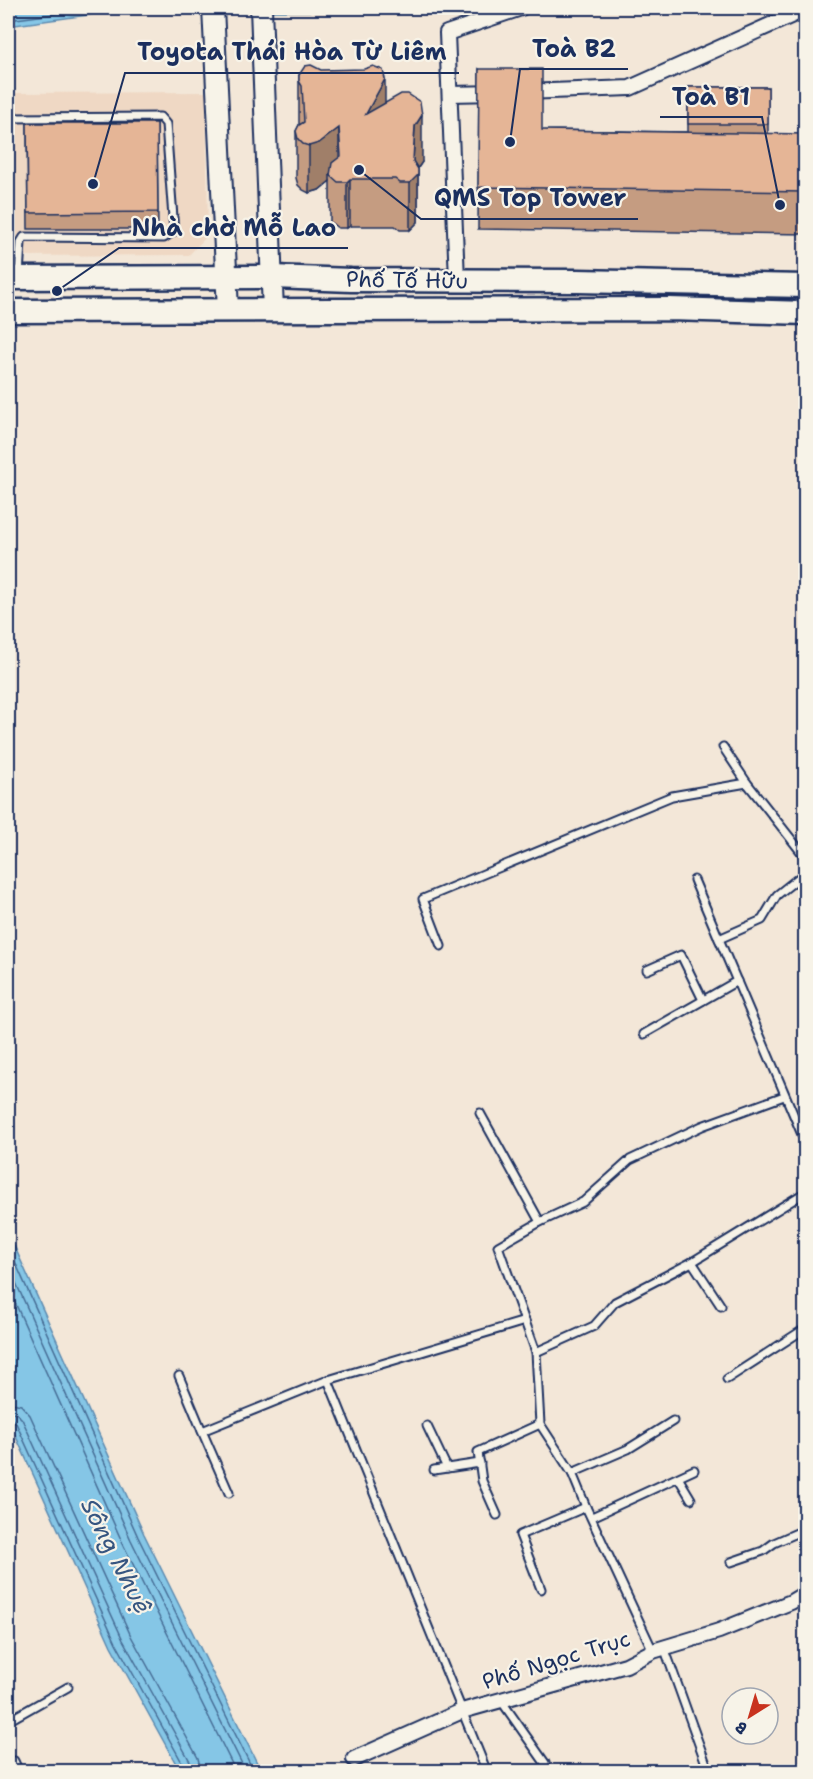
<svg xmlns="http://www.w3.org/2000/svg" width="813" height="1779" viewBox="0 0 813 1779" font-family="'Shantell Sans',sans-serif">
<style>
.built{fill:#efd8c4}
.water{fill:#85c6e6;stroke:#5b8ab0;stroke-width:1.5}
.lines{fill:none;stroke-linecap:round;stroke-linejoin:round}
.shore{stroke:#456b94;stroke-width:1.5}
.service-casing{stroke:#1b2f5e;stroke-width:11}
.minor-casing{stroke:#1b2f5e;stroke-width:18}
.secondary-casing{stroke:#1b2f5e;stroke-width:24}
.primary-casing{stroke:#1b2f5e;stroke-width:27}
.service{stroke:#f7f3e8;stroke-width:7}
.minor{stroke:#f7f3e8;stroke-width:14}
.secondary{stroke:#f7f3e8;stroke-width:20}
.primary{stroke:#f7f3e8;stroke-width:22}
.wall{fill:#c59c81;stroke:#1b2f5e;stroke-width:1.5}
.shaded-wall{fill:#a07f69;stroke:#1b2f5e;stroke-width:1.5}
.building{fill:#e5b596;stroke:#1b2f5e;stroke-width:1.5}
.labels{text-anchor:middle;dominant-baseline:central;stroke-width:4.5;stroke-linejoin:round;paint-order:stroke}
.street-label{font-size:22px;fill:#1b2f5e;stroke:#f7f3e8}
.water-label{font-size:24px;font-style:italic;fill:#365580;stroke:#f7f3e8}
.leader{fill:none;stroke:#1b2f5e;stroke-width:2}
.callout-dot{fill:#1b2f5e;stroke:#f7f3e8;stroke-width:2}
.callout-label{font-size:24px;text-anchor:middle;font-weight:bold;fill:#1b2f5e;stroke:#f7f3e8;stroke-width:4.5;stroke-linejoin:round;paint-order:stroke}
</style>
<rect width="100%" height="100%" fill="#f3e7d8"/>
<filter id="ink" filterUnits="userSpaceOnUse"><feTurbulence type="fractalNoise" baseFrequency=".0167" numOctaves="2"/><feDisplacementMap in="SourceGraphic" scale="12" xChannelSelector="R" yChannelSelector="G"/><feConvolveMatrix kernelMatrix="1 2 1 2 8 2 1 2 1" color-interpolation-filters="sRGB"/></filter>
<g filter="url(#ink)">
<!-- built -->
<polygon class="built" points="206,92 208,235 189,255 8,256 8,93"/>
<!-- water -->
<g class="water">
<polygon points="8,8 346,8 336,11 117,11 8,26"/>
<polygon points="8,1232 144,1534 261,1771 180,1771 111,1646 8,1419"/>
</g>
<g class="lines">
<!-- shore -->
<g class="shore">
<polyline points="8,20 100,8"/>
<polyline points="8,1246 138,1537 254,1772"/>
<polyline points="8,1265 131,1540 246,1772"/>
<polyline points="8,1287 123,1544 236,1772"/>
<polyline points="8,1402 21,1405 30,1415 131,1636 198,1758 201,1772"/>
<polyline points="8,1411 16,1413 22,1419 123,1640 191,1763 192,1772"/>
<polyline points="8,1419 12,1419 16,1423 116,1643 184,1766 185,1772"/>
</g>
<defs>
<g id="service">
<polyline points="8,118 160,117 166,124 174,231 164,238 24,237 21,242 19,276"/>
<polyline points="723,747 747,783"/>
<polyline points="694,880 806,1144"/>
<polyline points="719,939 762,920 777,895 806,872"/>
<polyline points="441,946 423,899 672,796 747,783 806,858"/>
<polyline points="647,970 681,955 703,1000"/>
<polyline points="644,1034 737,981"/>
<polyline points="480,1113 540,1222"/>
<polyline points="692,1262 721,1306"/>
<polyline points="536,1352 594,1326 615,1302 692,1262 806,1192"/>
<polyline points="179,1376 202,1431 328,1380 525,1321"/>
<polyline points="727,1379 806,1328"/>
<polyline points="328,1380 487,1772"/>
<polyline points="427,1426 447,1468 480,1463"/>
<polyline points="202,1431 229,1493"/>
<polyline points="434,1470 447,1468"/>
<polyline points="572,1473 628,1449 673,1421"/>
<polyline points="679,1479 691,1499"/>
<polyline points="497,1515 482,1481 478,1452 540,1424"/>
<polyline points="592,1517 694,1470"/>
<polyline points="731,1562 763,1551 774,1543 806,1529"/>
<polyline points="541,1589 520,1535 586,1507"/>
<polyline points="664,1647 709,1772"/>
<polyline points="653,1651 586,1507 572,1473 540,1424 536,1352 498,1246 540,1222 583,1202 630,1160 702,1126 784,1096"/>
<polyline points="500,1699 545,1763"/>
<polyline points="8,1721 68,1687"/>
<polyline points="14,1761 19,1772"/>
</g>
<g id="minor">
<polyline points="525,92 630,88 806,9"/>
<polyline points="450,94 497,93"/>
<polyline points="457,280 447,33 521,8"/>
<polyline points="354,1759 462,1711 626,1665 653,1651 719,1631 791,1602 806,1593"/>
</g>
<g id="secondary">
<polyline points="213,8 228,310"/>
<polyline points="261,8 273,311"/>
</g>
<g id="primary">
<polyline points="8,278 273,277 351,280 578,281 806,286"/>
<polyline points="8,311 670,309 806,313"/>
</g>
</defs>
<!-- service casing -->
<use href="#service" class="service-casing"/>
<!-- minor casing -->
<use href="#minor" class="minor-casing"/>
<!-- secondary casing -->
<use href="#secondary" class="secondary-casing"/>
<!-- primary casing -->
<use href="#primary" class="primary-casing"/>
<!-- service -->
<use href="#service" class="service"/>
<!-- minor -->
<use href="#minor" class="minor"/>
<!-- secondary -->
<use href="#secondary" class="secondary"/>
<!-- primary -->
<use href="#primary" class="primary"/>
</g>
<!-- wall -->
<g class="wall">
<polygon points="479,69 542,130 688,132 688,87 768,87 768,134 806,134 806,234 478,229"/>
<polygon points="299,75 385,103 422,162 418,168 418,222 410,230 400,230 395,226 350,226 347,228 338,228 330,222 330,181 319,190 309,193 303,190 298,185 296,178 296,131 299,125"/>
<polygon points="27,123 157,123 158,229 28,229"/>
</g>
<!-- shaded-wall -->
<g class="shaded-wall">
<polygon points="385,79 385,125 366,114"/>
<polygon points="422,115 422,162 415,172 418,169 418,222 410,230 410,183 413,161 415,126"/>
<polygon points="339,128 339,174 330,175 330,181 319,190 309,193 309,146"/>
<polygon points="350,179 350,226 347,228 347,182"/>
</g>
<!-- building -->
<g class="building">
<polygon points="311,65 321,70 364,69 373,66 383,70 385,79 366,114 401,94 408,94 420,102 422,115 415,126 413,161 418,169 418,175 410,183 400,183 395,179 350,179 347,182 338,182 330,175 332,163 341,156 339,128 319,143 309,146 303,144 298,139 296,131 299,125 304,122 302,86 299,81 299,75 305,66"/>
<polygon points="479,69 542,69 542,130 806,134 806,192 478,187"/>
<rect x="688" y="87" width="80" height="37"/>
<polygon points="27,123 157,123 158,212 28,213"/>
</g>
</g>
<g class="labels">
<!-- street labels -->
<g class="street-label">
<text transform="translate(407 280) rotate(1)">Phố Tố Hữu</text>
<text transform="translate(556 1660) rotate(-17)">Phố Ngọc Trục</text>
</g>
<!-- water labels -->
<g class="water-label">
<text transform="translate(116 1556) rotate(63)">Sông Nhuệ</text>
</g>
</g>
<!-- callouts -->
<path class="leader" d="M510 142L520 69H628M93 184L125 73H459M780 205L762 117H660M359 170L421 219H638M57 291L119 248H348"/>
<g class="callout-dot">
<circle cx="510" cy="142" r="6"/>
<circle cx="93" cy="184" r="6"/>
<circle cx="780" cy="205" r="6"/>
<circle cx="359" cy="170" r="6"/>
<circle cx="57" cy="291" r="6"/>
</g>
<g class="callout-label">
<text x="574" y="57">Toà B2</text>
<text x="292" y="60">Toyota Thái Hòa Từ Liêm</text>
<text x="711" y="105">Toà B1</text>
<text x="530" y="206">QMS Top Tower</text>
<text x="234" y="236">Nhà chờ Mỗ Lao</text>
</g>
<!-- margin -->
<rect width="813" height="1779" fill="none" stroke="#f7f3e8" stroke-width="30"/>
<rect x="15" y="15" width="783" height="1749" fill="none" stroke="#1b2f5e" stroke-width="2" filter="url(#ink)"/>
<!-- north arrow -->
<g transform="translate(750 1716) rotate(217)"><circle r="28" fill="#f7f3e8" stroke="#9fa5b1" stroke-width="1.5"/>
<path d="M0-4.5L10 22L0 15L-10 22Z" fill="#c8321e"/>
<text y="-9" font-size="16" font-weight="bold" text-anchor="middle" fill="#1b2f5e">B</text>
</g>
</svg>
